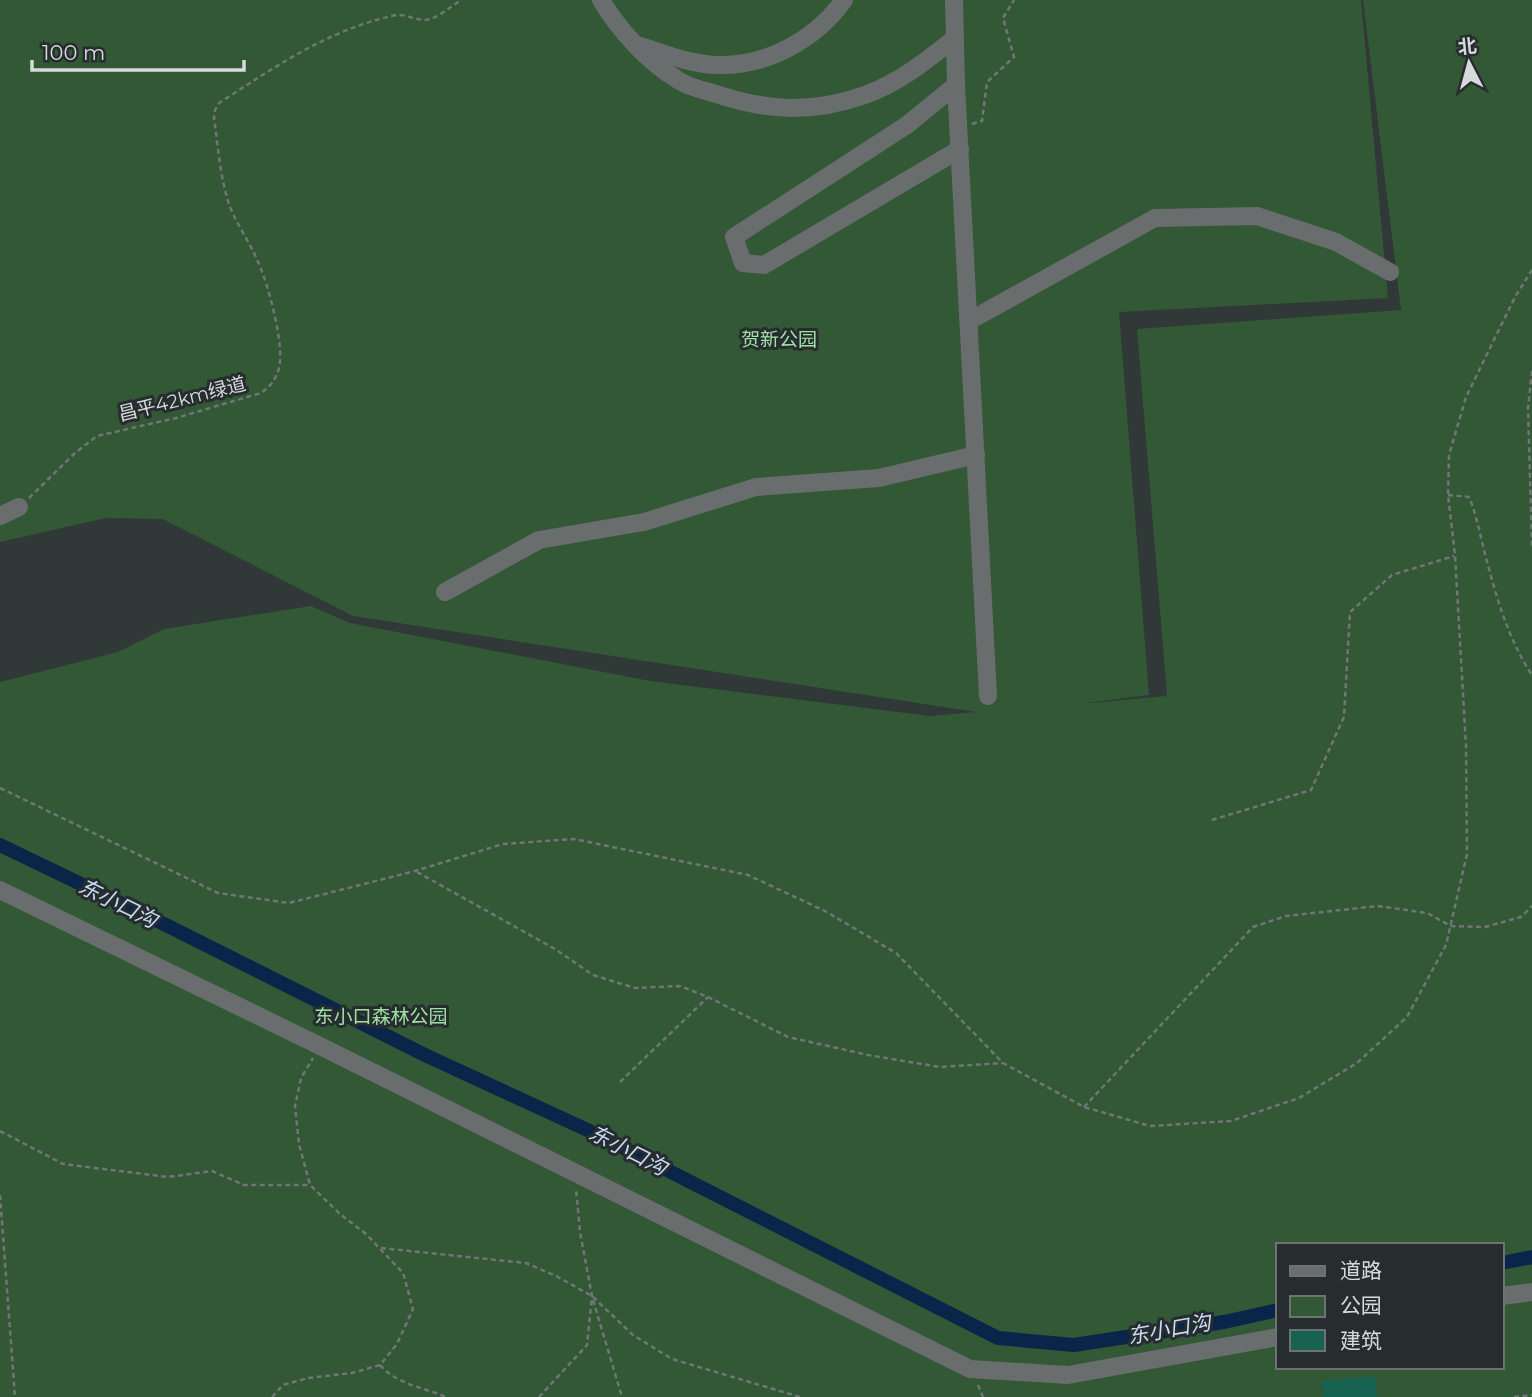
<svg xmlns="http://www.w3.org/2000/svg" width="1532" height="1397" viewBox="0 0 1532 1397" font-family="Montserrat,'Noto Sans SC',sans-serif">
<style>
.green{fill:#325836;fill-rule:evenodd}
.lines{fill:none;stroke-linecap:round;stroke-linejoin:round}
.canal{stroke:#0a254a;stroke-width:14}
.building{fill:#186252}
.path{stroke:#707676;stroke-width:2.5;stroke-dasharray:5 3.5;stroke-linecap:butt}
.minor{stroke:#6a6d6e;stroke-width:18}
.labels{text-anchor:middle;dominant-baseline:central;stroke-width:6;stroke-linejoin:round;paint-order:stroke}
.park-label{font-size:19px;fill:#9ee0a4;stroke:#272d2e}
.street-label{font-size:19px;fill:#d6dadb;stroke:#272d2e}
.water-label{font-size:21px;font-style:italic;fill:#caddf8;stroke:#272d2e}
</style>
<rect width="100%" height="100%" fill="#313838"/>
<!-- green -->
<path class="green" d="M0 0H1361L1388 298 1119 312 1149 695 1079 704 1167 696 1137 329 1401 310 1363 0H1532V1397H0V682L118 652 164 629 311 606 350 623 650 681 930 716 976 712 353 616 163 519 106 518 0 542ZM1278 1245H1502V1367H1278Z"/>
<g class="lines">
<!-- canal -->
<g class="canal">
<polyline points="0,845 166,925 427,1056 594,1133 998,1338 1074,1345 1224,1322 1278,1310"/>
<polyline points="1502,1263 1532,1257"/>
</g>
</g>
<!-- building -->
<polygon class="building" points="1375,1376 1377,1397 1323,1397 1321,1381"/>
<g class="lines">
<!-- path -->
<g class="path">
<polyline points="972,124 982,121 987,82 1014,57 1003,18 1014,0"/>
<polyline points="1532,371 1528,408 1532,547"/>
<path d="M1448 495 1469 497C1477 516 1480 535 1485 554 1496 596 1508 639 1532 675"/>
<path d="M29 498 75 453 97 436 176 418 261 393C271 386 276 379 279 368 285 346 268 283 258 262 250 242 236 224 229 204 220 177 218 146 214 118L215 110 219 103C277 66 327 30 396 15 406 14 415 20 425 20 438 19 450 6 462 0"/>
<polyline points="0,788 218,893 289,903 415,871 503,844 574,839 748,875 825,911 896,953 1003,1063 1084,1107 1150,1126 1231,1121 1299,1098 1357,1063 1407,1017 1446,945 1467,854 1466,746 1455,555 1448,495 1449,455 1466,397 1515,297 1532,270"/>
<polyline points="1212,820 1311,790 1344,717 1350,612 1392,575 1454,556"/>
<polyline points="417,872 555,949 593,975 635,988 680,986 708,997 788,1037 868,1055 940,1067 1003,1063"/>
<polyline points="620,1082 708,997"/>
<polyline points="1084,1107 1253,927 1286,916 1378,906 1427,913 1451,926 1485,927 1521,917 1532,906"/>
<polyline points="0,1131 63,1164 168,1177 212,1171 244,1185 310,1185"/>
<polyline points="0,1195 15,1397"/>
<polyline points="381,1248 526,1263 558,1277 592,1296 633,1335 672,1359 800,1397"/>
<polyline points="593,1300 622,1397"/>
<path d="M380 1365C396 1384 425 1388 446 1397"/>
<polyline points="978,1385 983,1397"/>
<polyline points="272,1397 283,1385 308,1378 352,1373 380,1365 397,1344 413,1309 403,1273 366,1234 340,1214 310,1185 299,1144 295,1106 301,1078 313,1058"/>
<polyline points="539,1397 587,1345 592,1296 580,1232 576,1189"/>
<polyline points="1514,1397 1532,1395"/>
</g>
<!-- minor -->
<g class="minor">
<path d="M601 0C619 30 648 62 678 80 688 87 702 90 713 93 766 111 811 114 865 95 899 83 927 60 955 38"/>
<polyline points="954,0 956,85 988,696"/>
<path d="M641 46C665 54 693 65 719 65 768 66 816 39 844 0"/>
<polyline points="956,85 907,125 734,237 743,263 764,265 960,149"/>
<polyline points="969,321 1155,218 1257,216 1336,242 1390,272"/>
<polyline points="0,516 19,507"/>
<polyline points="445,592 539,540 644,522 756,487 879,478 976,455"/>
<polyline points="0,890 320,1046 970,1369 1068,1375 1278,1337"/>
<polyline points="1502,1296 1532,1292"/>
</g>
</g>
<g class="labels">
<!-- park labels -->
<g class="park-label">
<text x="779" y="339">贺新公园</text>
<text x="381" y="1016">东小口森林公园</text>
</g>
<!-- street labels -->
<g class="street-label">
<text transform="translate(182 399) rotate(-14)">昌平42km绿道</text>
</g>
<!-- water labels -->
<g class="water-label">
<text transform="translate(118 903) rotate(26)">东小口沟</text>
<text transform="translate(628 1150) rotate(27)">东小口沟</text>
<text transform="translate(1169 1329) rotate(-10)">东小口沟</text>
</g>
</g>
<!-- legend -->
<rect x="1276" y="1243" width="228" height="126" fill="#272d2e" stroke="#6d7273" stroke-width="2"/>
<rect x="1290" y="1266" width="35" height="10" fill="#6a6d6e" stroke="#6d7273" stroke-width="2"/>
<text x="1340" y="1278" font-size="21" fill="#d6dadb">道路</text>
<rect x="1290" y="1296" width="35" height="21" fill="#325836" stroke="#6d7273" stroke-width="2"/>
<text x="1340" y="1313" font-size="21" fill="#d6dadb">公园</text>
<rect x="1290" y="1330" width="35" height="21" fill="#186252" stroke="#6d7273" stroke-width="2"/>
<text x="1340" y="1348" font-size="21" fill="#d6dadb">建筑</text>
<!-- north arrow -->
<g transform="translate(1469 63) rotate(354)" stroke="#272d2e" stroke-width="5" paint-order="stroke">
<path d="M0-5L12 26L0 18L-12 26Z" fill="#d6dadb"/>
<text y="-10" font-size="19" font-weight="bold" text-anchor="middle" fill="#d6dadb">北</text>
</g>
<!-- scale -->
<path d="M32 60v10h212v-10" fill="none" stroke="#d6dadb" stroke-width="3.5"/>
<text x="42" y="60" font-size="21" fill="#d6dadb" stroke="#272d2e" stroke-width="5" paint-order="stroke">100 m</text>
</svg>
